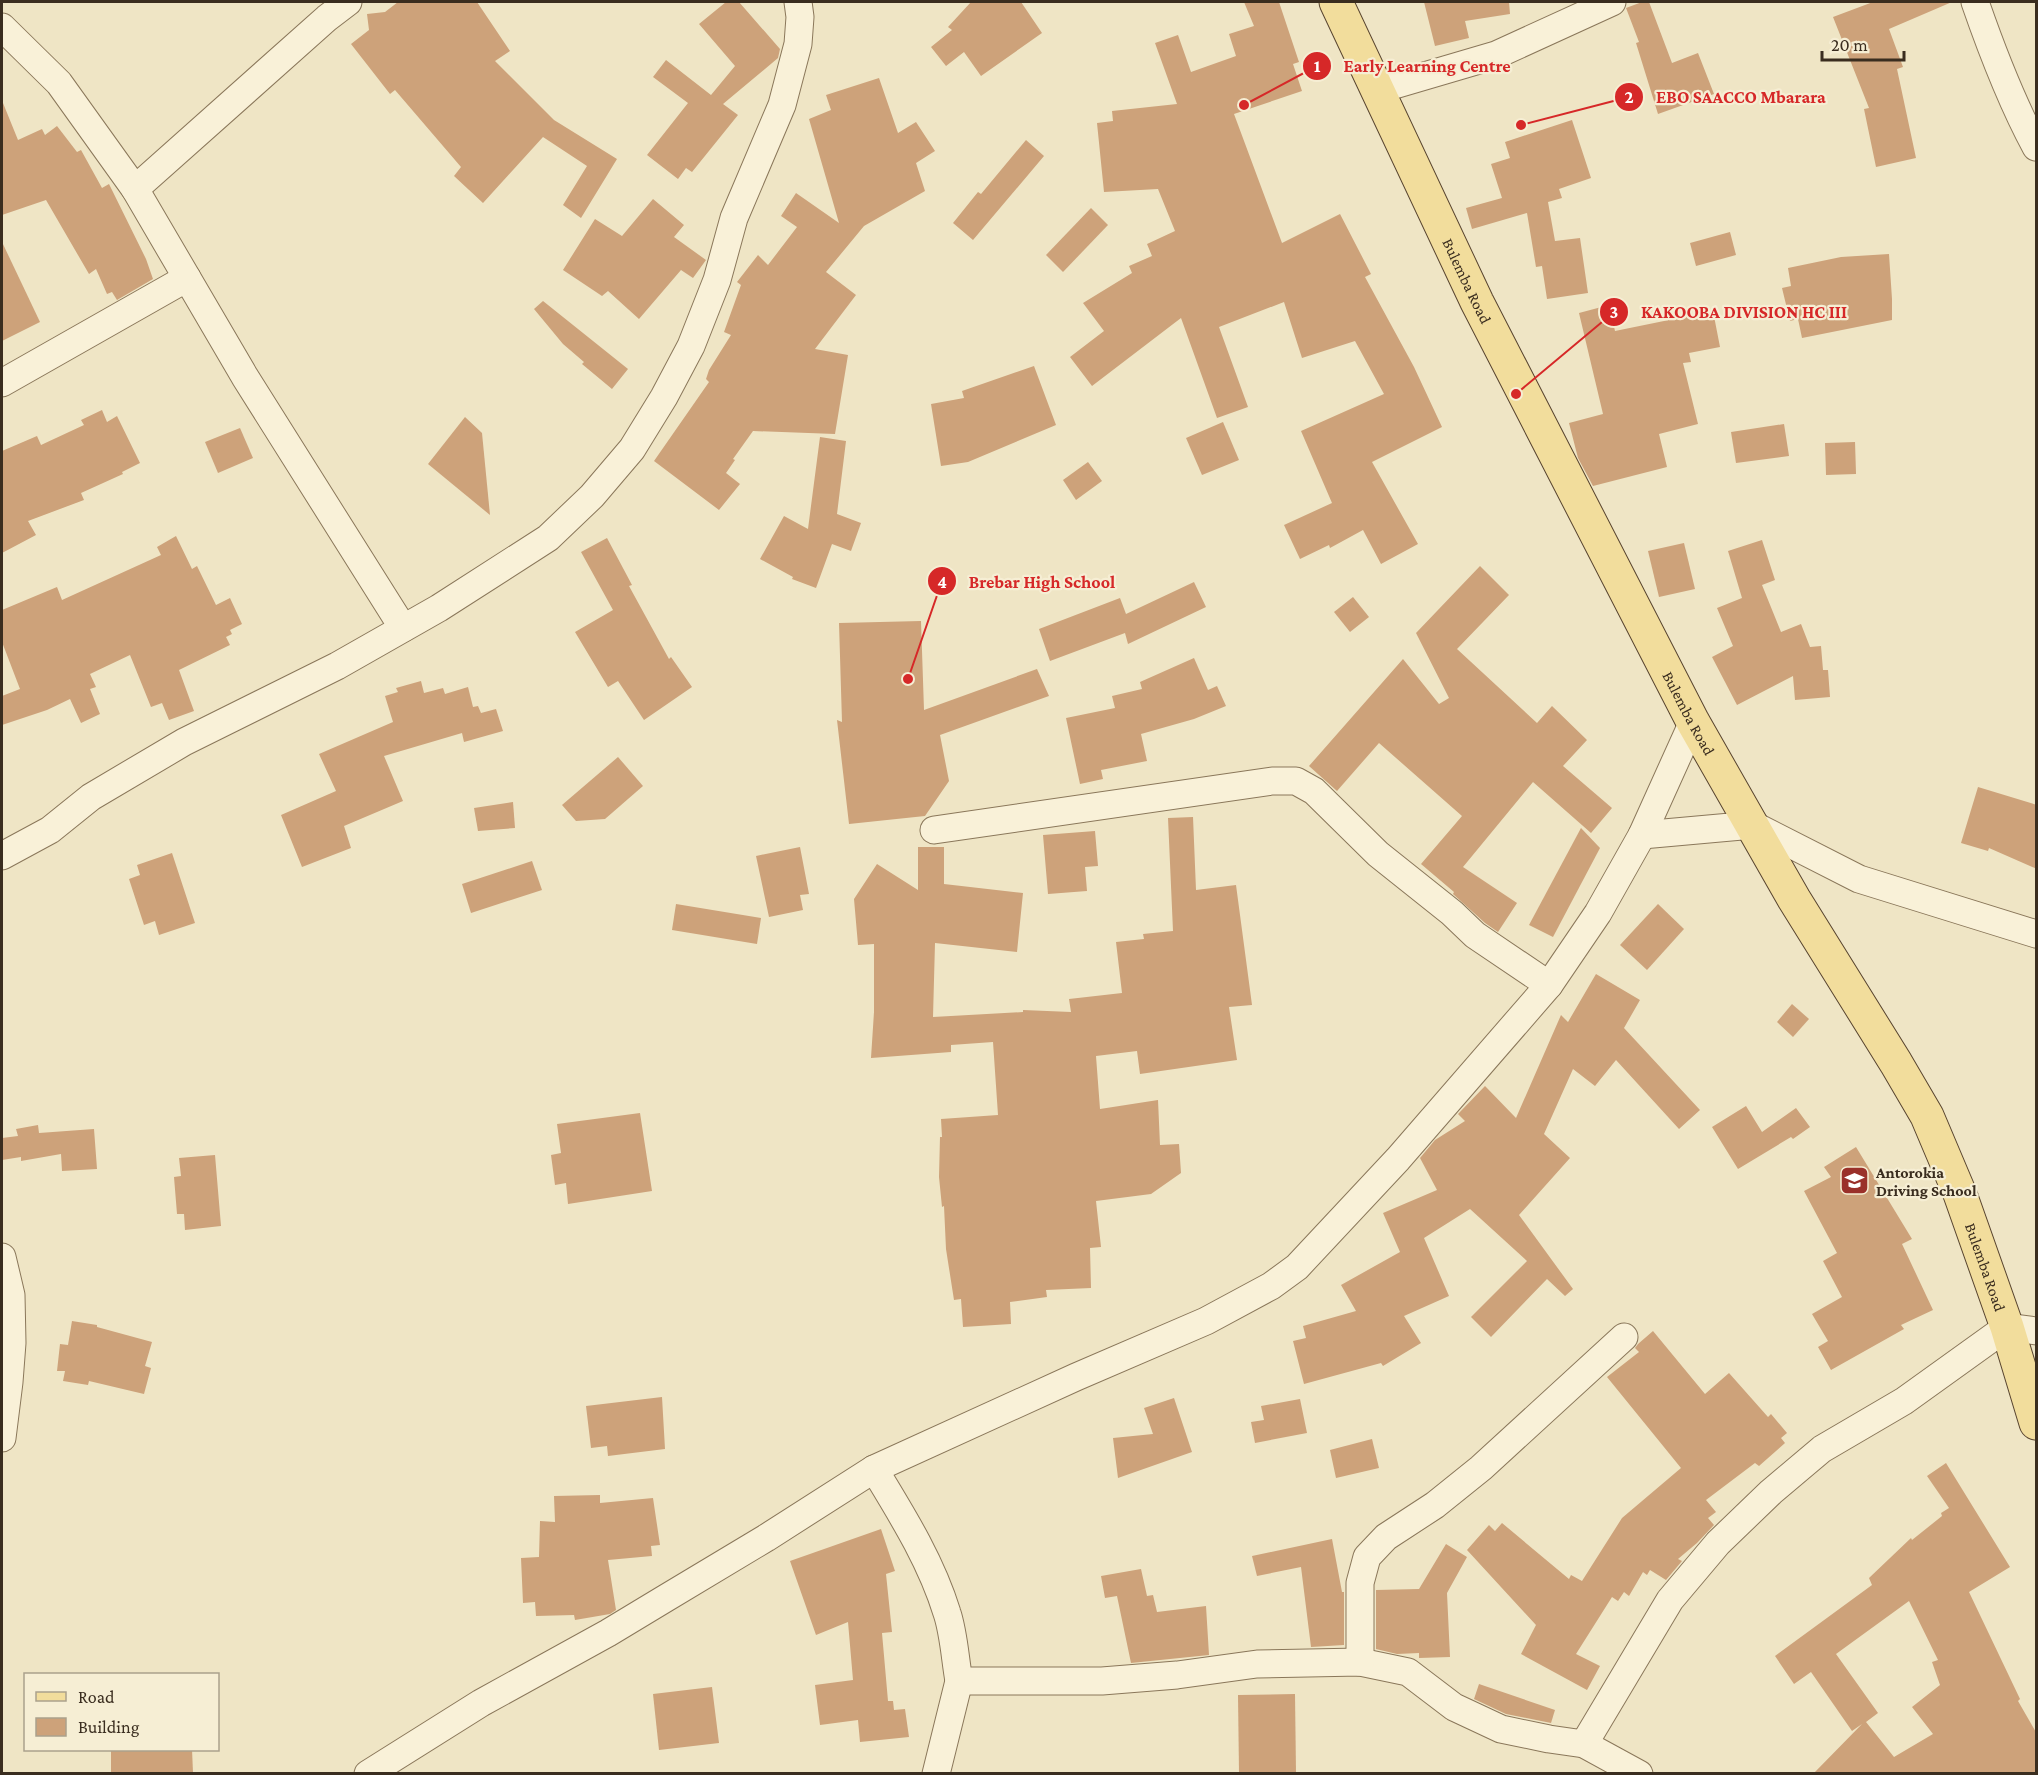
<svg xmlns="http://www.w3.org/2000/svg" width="2038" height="1775" viewBox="0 0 2038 1775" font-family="'Crimson Pro',serif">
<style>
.building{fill:#cda27a;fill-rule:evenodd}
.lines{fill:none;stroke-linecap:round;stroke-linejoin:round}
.minor-casing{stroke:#8a775a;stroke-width:29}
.major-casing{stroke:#58442f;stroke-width:35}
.minor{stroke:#f9f1d8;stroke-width:27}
.major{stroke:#f2dd9c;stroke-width:33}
.labels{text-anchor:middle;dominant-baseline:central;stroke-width:4.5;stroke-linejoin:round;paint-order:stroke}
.street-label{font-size:16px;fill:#3a2d1f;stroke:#f6eed4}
.poi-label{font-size:16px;font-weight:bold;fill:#3a2d1f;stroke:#f6eed4;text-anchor:start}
.leader{fill:none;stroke:#d62828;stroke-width:2}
.callout-dot{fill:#d62828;stroke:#f6eed4;stroke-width:2}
.mark-label{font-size:18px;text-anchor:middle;font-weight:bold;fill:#fff}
.callout-label{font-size:18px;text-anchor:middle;font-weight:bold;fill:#d62828;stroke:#f6eed4;stroke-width:4.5;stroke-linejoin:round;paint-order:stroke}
</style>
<rect width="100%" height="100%" fill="#efe5c5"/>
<!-- building -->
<g class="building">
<polygon points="398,2 477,2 510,51 495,61 554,120 617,159 581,218 563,205 587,166 543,137 483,203 454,176 461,167 395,90 390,94 351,44 369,30 367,14 385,12"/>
<polygon points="726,2 739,2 780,49 778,58 723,104 738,115 692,172 686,168 678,179 647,155 688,103 653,77 666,60 711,95 735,66 699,24"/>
<polygon points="971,2 1021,2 1042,33 981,76 964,52 946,66 931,47 952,30 948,27"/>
<polygon points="1244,2 1279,2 1299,62 1293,64 1302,91 1234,114 1282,243 1340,214 1371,274 1365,277 1414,367 1442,427 1372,462 1418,544 1381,564 1363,530 1330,548 1329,545 1300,559 1284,525 1332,503 1301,431 1384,394 1355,341 1302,358 1284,302 1219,327 1248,407 1217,418 1181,318 1092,386 1070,357 1104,331 1083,303 1132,273 1129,266 1152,256 1147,244 1175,231 1158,189 1104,192 1097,123 1113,121 1112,111 1177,104 1155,43 1178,35 1191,72 1236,56 1229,34 1254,26"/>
<polygon points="1424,2 1509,2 1510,14 1465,21 1469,38 1435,46"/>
<polygon points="1642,2 1649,2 1672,63 1698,53 1714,94 1658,114 1636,43 1639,42 1626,8"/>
<polygon points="1873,2 1952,2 1889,29 1903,67 1897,69 1916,158 1876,167 1864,109 1869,108 1833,17"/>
<polygon points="879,78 898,133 916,122 935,151 916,163 925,191 864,226 826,272 856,295 815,349 848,355 835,434 753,431 733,459 735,460 726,473 740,484 719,510 654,461 709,382 706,379 709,370 731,335 724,332 741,285 737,282 758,255 768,265 797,227 781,216 796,193 839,223 809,119 831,110 826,95"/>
<polygon points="2,103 3,103 18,140 42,129 45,135 57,126 77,152 81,150 102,188 109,184 146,259 153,279 117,300 112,292 107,294 96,269 89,274 46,200 2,215"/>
<polygon points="1572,120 1591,178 1559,189 1562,198 1548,202 1555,241 1580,238 1588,293 1547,299 1542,266 1536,267 1527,213 1472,229 1466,208 1502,198 1491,164 1510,158 1505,142"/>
<polygon points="1026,140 1044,156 973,240 953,223 978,192 981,194"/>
<polygon points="653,199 684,225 674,237 706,260 693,278 681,270 639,319 608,291 602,296 563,270 595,219 622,236"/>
<polygon points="1091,208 1108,225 1063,272 1046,255"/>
<polygon points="1730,232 1736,255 1696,266 1690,243"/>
<polygon points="2,242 40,322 2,341"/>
<polygon points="1889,254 1892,299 1892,320 1802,338 1798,319 1790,321 1782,288 1791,286 1788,268 1841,257"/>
<polygon points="543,301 628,369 612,389 582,364 584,362 563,344 534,309"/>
<polygon points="1609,305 1615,331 1713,311 1720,347 1689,353 1691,362 1683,363 1698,424 1659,434 1667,467 1593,486 1578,458 1569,423 1603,414 1579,313"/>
<polygon points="1034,366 1056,425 968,462 941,466 931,404 964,398 962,391"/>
<polygon points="102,410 107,422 117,416 140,463 122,472 123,474 81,493 84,500 28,521 36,535 2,553 2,451 37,436 41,445 84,425 81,420"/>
<polygon points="465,417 482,433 490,515 428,464"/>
<polygon points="1223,422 1239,460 1202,475 1186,438"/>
<polygon points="1784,424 1789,456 1736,463 1731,432"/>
<polygon points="240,428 253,458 218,473 205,442"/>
<polygon points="820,437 846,441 837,514 861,523 851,551 832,544 816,588 792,579 793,577 760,559 784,516 808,529"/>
<polygon points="1855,442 1856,474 1826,475 1825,443"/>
<polygon points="1088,462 1102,481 1076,500 1063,480"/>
<polygon points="176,536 192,569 197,566 216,605 230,598 242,624 230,630 232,634 226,637 230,645 179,670 194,711 169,720 162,703 151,707 130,655 90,674 96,687 90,689 100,714 81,723 70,699 47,710 2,725 2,696 20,689 2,642 2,610 57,587 62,600 161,555 157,547"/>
<polygon points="607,538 632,585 629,586 669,659 671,657 692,687 644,720 618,681 608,687 575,632 613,610 581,552"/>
<polygon points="1762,540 1775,580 1762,585 1781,632 1801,624 1810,647 1821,646 1823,670 1828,670 1830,697 1795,700 1793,676 1737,705 1712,657 1733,646 1717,608 1742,598 1728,551"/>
<polygon points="1684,543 1695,589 1659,597 1648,551"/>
<polygon points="1480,566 1509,595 1457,649 1537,723 1552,706 1587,740 1563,766 1612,808 1591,833 1533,782 1463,867 1517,903 1498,932 1485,923 1453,894 1454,892 1421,864 1462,816 1379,743 1337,791 1309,766 1403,659 1439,704 1449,698 1416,633"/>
<polygon points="1194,582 1206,607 1128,644 1125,633 1050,661 1039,629 1120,598 1126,614"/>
<polygon points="1353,597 1369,617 1350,632 1334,612"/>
<polygon points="921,621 924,710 1037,669 1049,696 940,735 949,781 925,816 849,824 837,720 842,722 839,623"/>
<polygon points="1194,658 1208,690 1217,686 1226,706 1194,719 1141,734 1147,761 1101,770 1103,779 1080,784 1066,718 1115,708 1112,696 1142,689 1140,682"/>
<polygon points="421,681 424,693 443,688 445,694 468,687 473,707 478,706 481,713 496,709 503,731 464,742 462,733 384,756 403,801 344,826 351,848 302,867 281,815 336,791 319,754 393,722 385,696 398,692 396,688"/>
<polygon points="618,757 643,786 605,819 576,821 562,805"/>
<polygon points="1978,787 2037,805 2037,869 1989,848 1988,851 1961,843"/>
<polygon points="513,802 515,828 478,831 474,808"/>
<polygon points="1193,817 1196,890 1236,885 1252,1005 1229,1007 1237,1060 1140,1074 1137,1051 1096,1056 1100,1109 1158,1100 1160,1145 1179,1144 1181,1173 1151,1194 1096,1201 1101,1247 1090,1248 1091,1288 1046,1290 1047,1297 1010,1302 1011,1324 963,1327 961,1299 954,1300 946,1249 944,1206 942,1207 939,1177 940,1137 942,1137 941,1119 998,1115 993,1042 951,1045 951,1052 871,1058 874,1012 874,944 858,945 854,899 877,864 918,890 918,847 944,847 944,884 1023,893 1017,952 935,943 933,1017 1023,1012 1023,1010 1071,1012 1069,999 1122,993 1116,942 1144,939 1143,934 1173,931 1168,818"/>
<polygon points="1581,828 1600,848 1553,937 1529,925"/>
<polygon points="1095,831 1098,866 1085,867 1087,891 1048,894 1043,835"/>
<polygon points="800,847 809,894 800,895 803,910 769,917 756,856"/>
<polygon points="172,853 195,923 159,935 155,921 144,925 129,879 140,875 137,865"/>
<polygon points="532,861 542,890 471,913 462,884"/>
<polygon points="676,904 761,918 757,944 672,930"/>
<polygon points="1658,904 1684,929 1647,970 1620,945"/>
<polygon points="1596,974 1640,1000 1624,1028 1700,1110 1679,1129 1616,1060 1595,1086 1573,1069 1544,1134 1570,1158 1519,1215 1573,1289 1565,1296 1547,1279 1491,1337 1471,1317 1527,1261 1470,1209 1424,1238 1449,1296 1404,1316 1421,1343 1383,1366 1381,1363 1304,1384 1293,1341 1306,1338 1303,1326 1356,1311 1341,1285 1400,1252 1383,1213 1437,1190 1420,1158 1435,1140 1465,1121 1458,1114 1485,1086 1516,1118 1561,1015 1568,1022"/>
<polygon points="1792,1004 1809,1019 1793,1037 1777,1022"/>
<polygon points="1746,1106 1762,1132 1796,1108 1810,1127 1793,1139 1791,1137 1738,1169 1712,1127"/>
<polygon points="640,1113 652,1191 568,1204 566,1183 555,1185 551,1155 561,1153 557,1124"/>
<polygon points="38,1125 39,1133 94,1129 97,1169 62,1171 61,1154 21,1161 21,1157 2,1160 2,1138 18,1136 16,1129"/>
<polygon points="1856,1147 1912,1239 1902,1244 1933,1310 1901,1325 1904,1329 1831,1370 1818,1347 1828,1341 1812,1314 1842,1297 1823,1261 1837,1253 1804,1191 1831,1177 1824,1167"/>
<polygon points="215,1155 221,1226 185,1230 184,1214 177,1214 174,1177 181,1176 179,1158"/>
<polygon points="72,1321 97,1325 97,1327 152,1342 145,1366 151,1368 144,1394 89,1381 88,1385 63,1381 65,1371 57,1371 60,1344 68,1345"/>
<polygon points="1653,1331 1705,1394 1729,1373 1768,1417 1771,1414 1787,1433 1781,1438 1785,1443 1759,1466 1755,1463 1706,1500 1716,1512 1708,1518 1714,1525 1697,1543 1678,1559 1682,1561 1666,1580 1650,1570 1647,1575 1643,1572 1629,1596 1624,1592 1618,1601 1612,1597 1576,1654 1600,1666 1587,1690 1521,1654 1536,1625 1467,1550 1489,1525 1495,1531 1502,1523 1569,1579 1571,1575 1582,1581 1622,1518 1681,1468 1607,1377 1639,1352 1635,1348 1638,1344"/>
<polygon points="662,1397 665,1449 608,1456 607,1446 591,1448 586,1406"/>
<polygon points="1174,1398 1192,1452 1118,1478 1113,1438 1153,1434 1144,1408"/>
<polygon points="1300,1399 1307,1433 1255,1443 1251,1422 1264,1420 1261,1406"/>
<polygon points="1372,1439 1379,1468 1336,1478 1330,1450"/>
<path d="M1946 1463 2010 1567 1969 1592 2020 1699 2018 1701 2037 1734V1773H1814L1862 1724 1852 1731 1811 1672 1794 1684 1775 1656 1872 1585 1869 1578 1911 1538 1912 1540 1942 1516 1941 1513 1949 1508 1927 1476ZM1909 1601 1938 1660 1932 1662 1940 1685 1912 1707 1933 1734 1894 1757 1866 1722 1878 1713 1836 1654Z"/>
<polygon points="600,1495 600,1503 653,1498 660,1545 651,1546 652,1556 608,1560 616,1610 610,1614 575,1620 574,1615 536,1616 535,1602 523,1603 521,1558 539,1557 540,1521 555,1522 554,1496"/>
<polygon points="881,1529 895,1571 886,1574 892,1632 882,1633 888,1701 893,1701 894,1710 905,1709 909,1737 860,1742 858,1720 820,1725 815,1685 853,1680 848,1622 816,1635 790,1561"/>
<polygon points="1332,1539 1342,1592 1344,1592 1344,1645 1311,1647 1301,1567 1257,1576 1252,1556"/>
<polygon points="1446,1544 1467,1557 1447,1593 1450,1657 1419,1658 1419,1653 1397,1654 1376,1649 1376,1590 1419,1589"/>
<polygon points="1141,1569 1147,1596 1153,1595 1157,1612 1206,1606 1209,1655 1131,1663 1117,1596 1105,1598 1101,1576"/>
<polygon points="1479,1684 1555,1710 1551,1723 1506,1714 1474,1699"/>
<polygon points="712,1687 719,1743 659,1750 653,1694"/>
<polygon points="1295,1694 1296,1773 1239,1773 1238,1695"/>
<polygon points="111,1749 192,1749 193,1773 111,1773"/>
</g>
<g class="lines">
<defs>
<g id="minor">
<path d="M1975 2C1992 51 2011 101 2036 147"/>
<polyline points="2,27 59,83 135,189 245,377 403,628"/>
<polyline points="1377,90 1496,55 1612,2"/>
<polyline points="135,189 327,18 348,2"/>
<polyline points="2,383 187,278"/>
<polyline points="934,830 1272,781 1296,781 1314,791 1378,854 1452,913 1475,935 1549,985"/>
<polyline points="1642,835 1753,825 1859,879 2036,934"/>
<polyline points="2,856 50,830 91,797 184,742 337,666 439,608 548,538 592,496 632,449 664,397 691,346 717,280 734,218 782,105 798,44 800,17 798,2"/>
<polyline points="2,1257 11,1295 12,1343 9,1382 2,1438"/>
<path d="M874 1469C902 1515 931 1561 947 1613 954 1634 955 1659 959 1681H1102L1177 1675 1257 1664 1360 1662 1408 1672 1454 1707 1501 1729 1549 1739 1584 1744 1639 1774"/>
<polyline points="1360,1662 1360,1583 1367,1557 1386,1537 1435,1505 1481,1468 1624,1337"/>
<polyline points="1584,1744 1670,1600 1718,1543 1771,1492 1822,1449 1904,1401 2007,1327 2036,1331"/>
<polyline points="368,1774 481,1703 608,1633 666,1598 766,1538 874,1469 1076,1377 1206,1321 1271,1286 1297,1267 1398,1159 1549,985 1598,913 1642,835 1693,722"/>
<polyline points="936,1774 959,1681"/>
</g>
<g id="major">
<path id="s1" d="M1336 2 1477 302 1693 722 1794 899 1896 1063 1927 1116 1960 1194 2007 1327 2036 1423"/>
</g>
</defs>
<!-- minor casing -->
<use href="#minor" class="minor-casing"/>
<!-- major casing -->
<use href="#major" class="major-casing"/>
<!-- minor -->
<use href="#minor" class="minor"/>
<!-- major -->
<use href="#major" class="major"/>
</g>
<!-- icons -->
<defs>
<symbol id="school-square" viewBox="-11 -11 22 22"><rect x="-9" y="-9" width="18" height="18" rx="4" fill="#9a302a" stroke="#f6eed4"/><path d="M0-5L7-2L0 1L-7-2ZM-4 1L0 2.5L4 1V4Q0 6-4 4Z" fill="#fff"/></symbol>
</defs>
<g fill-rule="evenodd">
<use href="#school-square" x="1838" y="1164" width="33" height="33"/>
</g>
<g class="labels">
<!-- street labels -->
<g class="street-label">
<text stroke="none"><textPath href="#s1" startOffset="308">Bulemba Road</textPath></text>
<text stroke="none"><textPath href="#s1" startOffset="794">Bulemba Road</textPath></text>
<text stroke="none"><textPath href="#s1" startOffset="1424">Bulemba Road</textPath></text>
</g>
<!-- poi labels -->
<g class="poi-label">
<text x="1876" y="1172">Antorokia<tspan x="1876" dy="18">Driving School</tspan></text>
</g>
</g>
<!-- callouts -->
<path class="leader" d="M1244 105L1317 66M1521 125L1629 97M1516 394L1614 312M908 679L942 581"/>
<g class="callout-dot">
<circle cx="1244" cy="105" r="6"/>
<circle cx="1521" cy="125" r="6"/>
<circle cx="1516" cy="394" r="6"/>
<circle cx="908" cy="679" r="6"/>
<circle cx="1317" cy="66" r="15"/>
<circle cx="1629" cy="97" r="15"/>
<circle cx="1614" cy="312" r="15"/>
<circle cx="942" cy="581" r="15"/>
</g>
<g class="mark-label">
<text x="1317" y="72">1</text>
<text x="1629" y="103">2</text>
<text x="1614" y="318">3</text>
<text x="942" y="588">4</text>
</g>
<g class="callout-label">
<text x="1427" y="72">Early Learning Centre</text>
<text x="1741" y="103">EBO SAACCO Mbarara</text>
<text x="1744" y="318">KAKOOBA DIVISION HC III</text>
<text x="1042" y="588">Brebar High School</text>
</g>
<!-- border -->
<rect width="2038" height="1775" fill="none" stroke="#3a2d1f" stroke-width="6"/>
<!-- legend -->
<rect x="24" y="1673" width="195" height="78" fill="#f6eed4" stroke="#aba18c" stroke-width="1.5"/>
<rect x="36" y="1692" width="30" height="9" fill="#f2dd9c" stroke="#aba18c" stroke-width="1.5"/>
<text x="78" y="1703" font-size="18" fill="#3a2d1f">Road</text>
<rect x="36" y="1718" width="30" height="18" fill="#cda27a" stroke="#aba18c" stroke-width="1.5"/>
<text x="78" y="1733" font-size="18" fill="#3a2d1f">Building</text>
<!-- scale -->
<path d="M1822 51v9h82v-9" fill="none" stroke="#3a2d1f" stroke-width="3"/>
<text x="1831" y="51" font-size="18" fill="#3a2d1f" stroke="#f6eed4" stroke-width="4.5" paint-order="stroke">20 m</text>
</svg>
